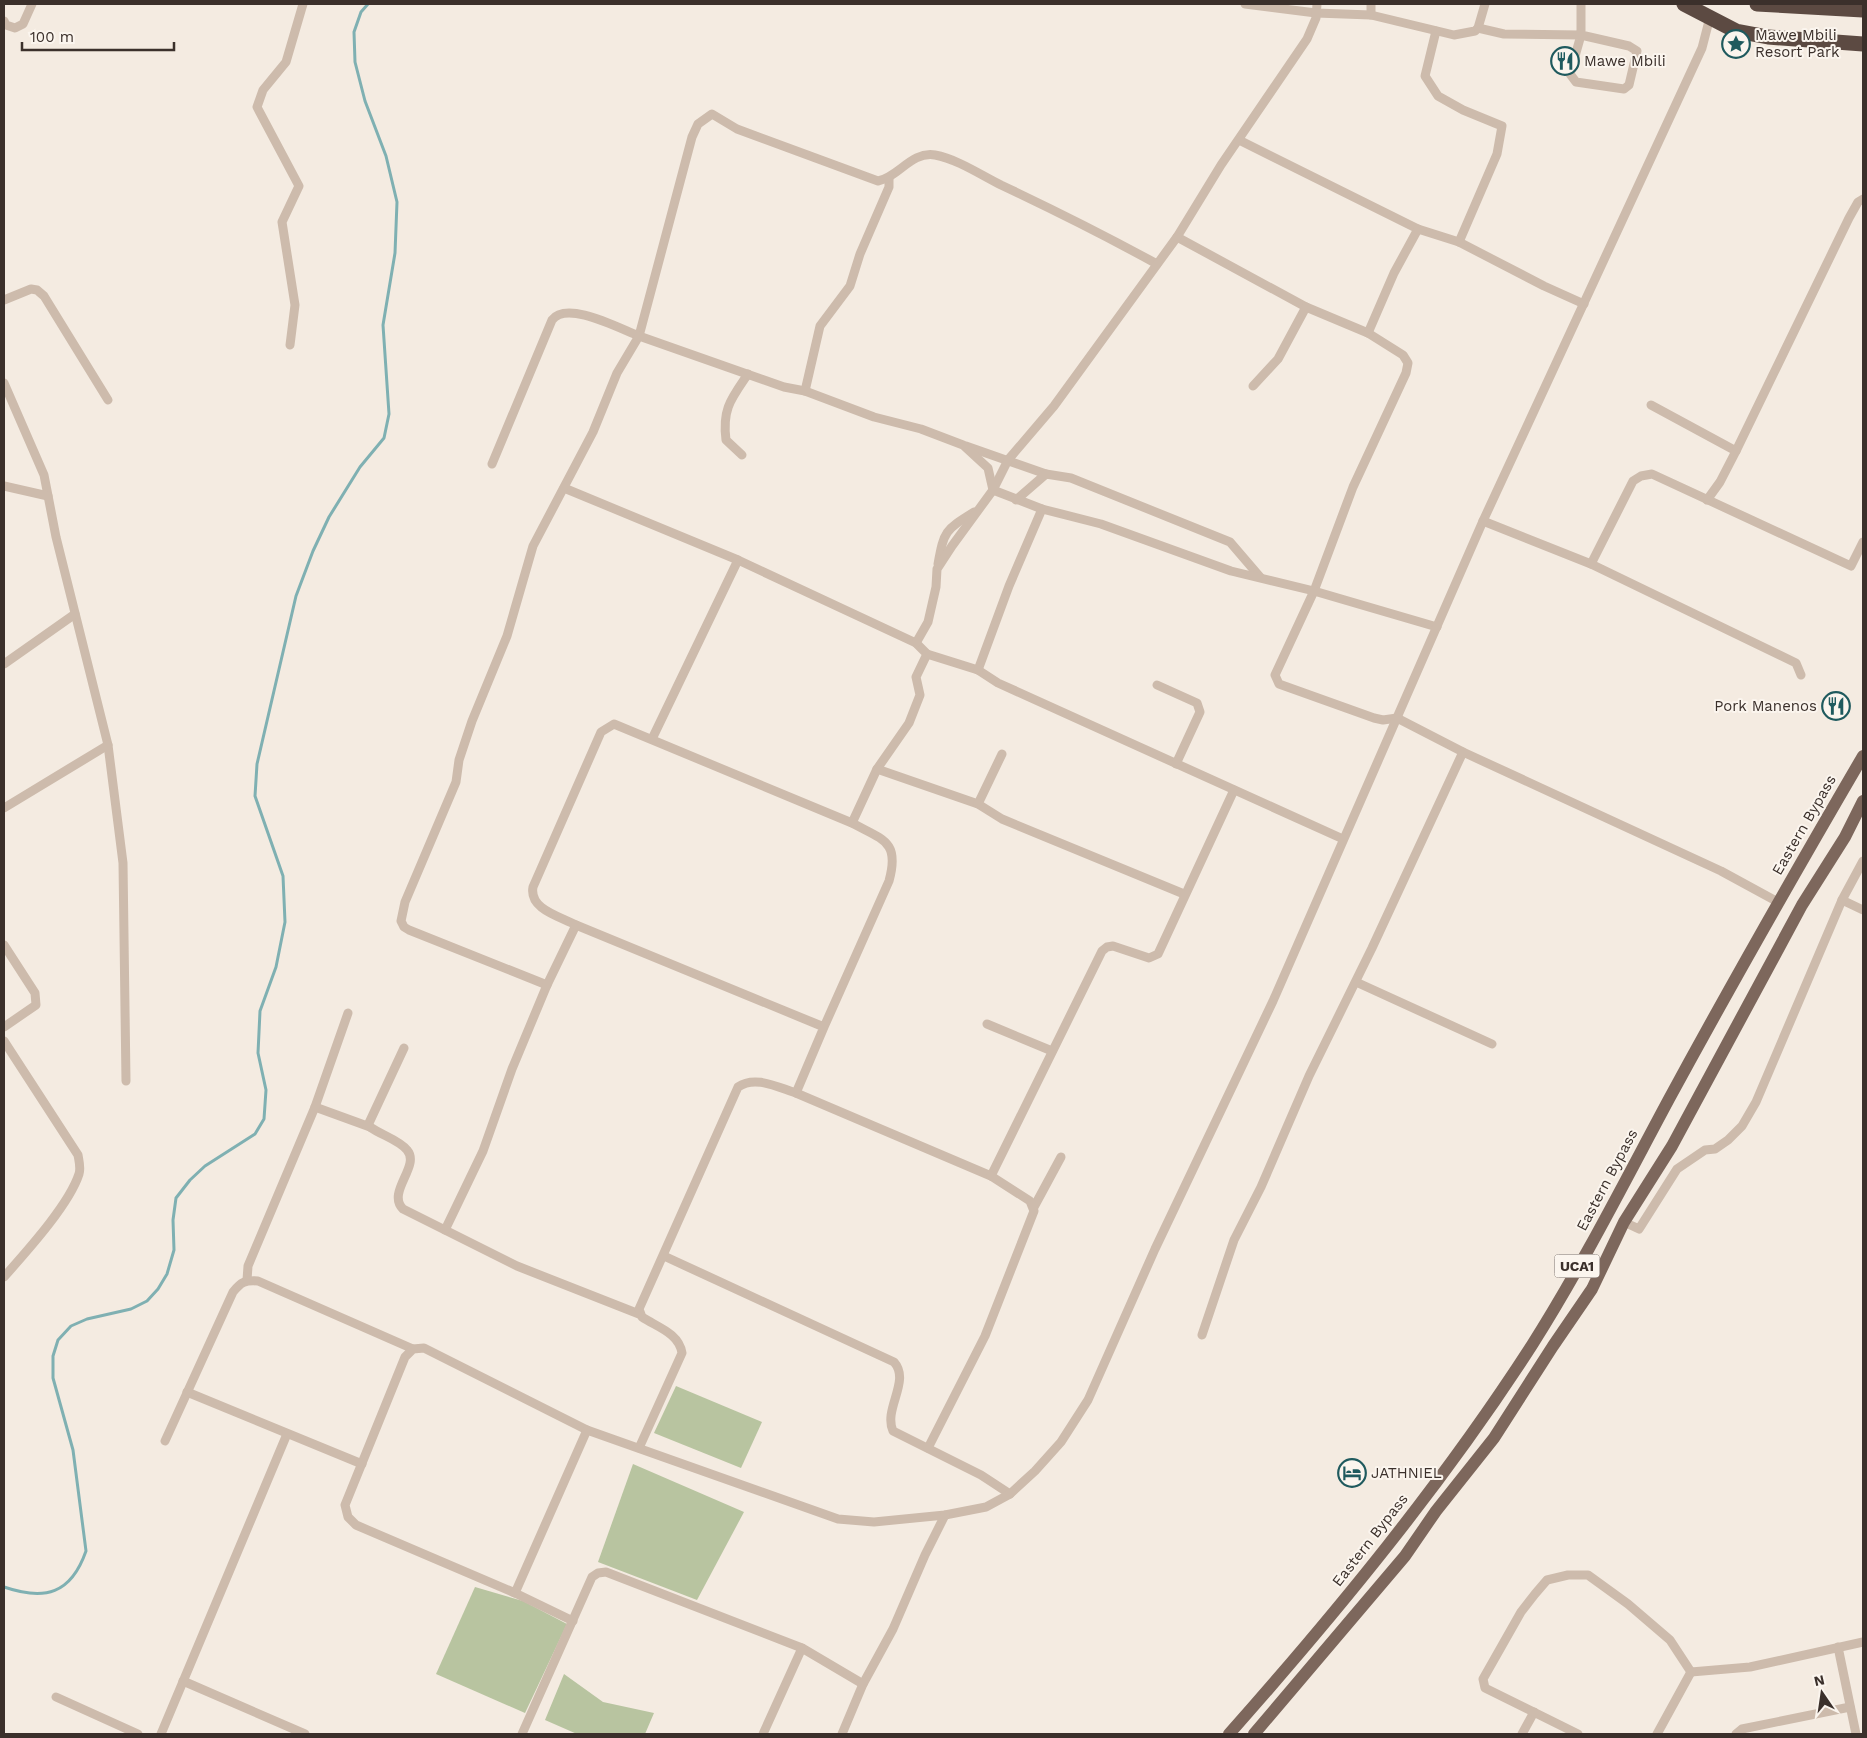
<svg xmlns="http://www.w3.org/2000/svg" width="1867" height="1738" viewBox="0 0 1867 1738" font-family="'Work Sans',sans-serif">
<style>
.grass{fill:#b8c4a0}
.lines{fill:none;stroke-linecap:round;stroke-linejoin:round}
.stream{stroke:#7fb0b2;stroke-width:3}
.street{stroke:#cdbbac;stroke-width:9}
.primary{stroke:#7d675c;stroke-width:12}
.highway{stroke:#5c4a42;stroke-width:15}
.labels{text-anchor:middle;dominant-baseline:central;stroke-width:4;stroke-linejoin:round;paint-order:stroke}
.shield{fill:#fbf5ee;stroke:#756b66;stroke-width:1}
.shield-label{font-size:14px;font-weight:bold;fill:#3b302b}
.poi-label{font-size:15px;fill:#3b302b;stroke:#fbf5ee;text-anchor:start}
.street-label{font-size:15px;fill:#3b302b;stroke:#fbf5ee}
</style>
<rect width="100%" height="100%" fill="#f4ebe1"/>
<!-- grass -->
<g class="grass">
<polygon points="676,1386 762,1422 741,1468 654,1433"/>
<polygon points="633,1464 744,1512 697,1600 598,1562"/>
<polygon points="475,1587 523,1601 567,1624 525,1713 436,1674"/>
<polygon points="564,1674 603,1702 654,1713 645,1734 577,1734 545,1720"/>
</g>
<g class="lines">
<!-- stream -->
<path class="stream" d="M4 1587C45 1601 71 1594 86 1551L73 1450 53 1378V1356L58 1340 71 1326 87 1319 131 1309 147 1301 158 1289 167 1274 174 1250 173 1220 176 1198 190 1180 205 1166 255 1134 264 1119 266 1090 258 1053 260 1011 276 967 285 922 283 876 255 796 257 764 296 596 313 551 329 517 360 467 384 438 389 414 383 325 395 253 397 202 386 156 365 101 355 62 354 32 361 12 368 4"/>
<!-- street -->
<g class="street">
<polyline points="1245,4 1316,13 1371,15 1454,35 1475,31 1478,28 1485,4"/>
<polyline points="1317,4 1316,18 1307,39 1221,165 1177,237 1306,307 1368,333 1403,355 1408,363 1406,373 1353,487 1314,591 1275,675 1279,684 1374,718 1383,720 1397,718 1463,752 1721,871 1778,902"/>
<polyline points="1371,4 1371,15"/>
<polyline points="4,21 6,25 15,28 23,24 32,4"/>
<polyline points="1478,28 1504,34 1581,35 1629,46 1637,51 1629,85 1624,89 1576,82 1570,74 1581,35 1581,4"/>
<polyline points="1436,31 1425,76 1438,96 1463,110 1502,126 1497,154 1459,242"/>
<polyline points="1239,140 1418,229 1394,273 1368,333"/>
<polyline points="1418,229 1459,242 1544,286 1584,304"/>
<polyline points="4,300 31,289 37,290 44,296 108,400"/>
<polyline points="290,345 295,305 282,222 299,186 257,107 263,90 286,62 303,4"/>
<polyline points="4,383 44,475 56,537 108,745 123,863 126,1081"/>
<polyline points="1253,386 1278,359 1306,307"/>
<polyline points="805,391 820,326 850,286 860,254 889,187 889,178"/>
<polyline points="1651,405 1736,451"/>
<polyline points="966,446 1046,474"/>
<path d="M742 455 726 440C722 409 731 399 748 374"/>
<path d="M492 464 552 320C567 300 620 329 639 336L692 137 698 124 712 114 737 129 878 181C899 177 911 151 935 155 957 159 981 175 1001 185 1054 210 1106 236 1157 264"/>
<polyline points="4,486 48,496"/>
<polyline points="564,488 738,560 916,643 927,654 916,677 920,695 909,723 877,769 852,823"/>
<polyline points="1016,500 1046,474 1071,478 1230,542 1260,577"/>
<polyline points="1707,500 1720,482 1736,451 1849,218 1858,202 1863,199"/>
<polyline points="1483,521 1591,564 1633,481 1641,476 1652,474 1851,566 1863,542"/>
<path d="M938 564C944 531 945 530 974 512"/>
<polyline points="1591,564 1796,663 1801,675"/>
<polyline points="916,643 928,622 936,587 937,569 952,546 993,490 1008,460 1054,406 1177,237"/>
<polyline points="927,654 978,670 998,683 1343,839"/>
<polyline points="4,664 75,614"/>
<polyline points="978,670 1009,586 1042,509"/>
<polyline points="1157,685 1197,703 1200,712 1176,764"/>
<polyline points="652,739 738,560"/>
<polyline points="877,769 978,804 1002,819 1184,894"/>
<polyline points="978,804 1002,754"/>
<polyline points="4,808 108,745"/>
<polyline points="1842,900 1863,910"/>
<polyline points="4,945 35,993 36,1005 4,1027"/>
<polyline points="1356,982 1492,1044"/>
<polyline points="547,985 409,930 404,927 401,921 405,902 456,782 459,760 472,721 507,636 533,546 593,432 617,373 639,336 784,387 805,391 874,417 921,429 963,445 988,468 993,490 1042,509 1101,524 1231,571 1314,591 1437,627"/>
<polyline points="987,1024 1052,1051"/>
<path d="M4 1041 78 1155C79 1161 81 1168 79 1174 69 1205 26 1252 4 1277"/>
<path d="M404 1048 369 1123 370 1127C381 1135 399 1140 407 1150 421 1166 386 1192 403 1209L517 1266 639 1314"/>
<polyline points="796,1093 991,1176 1102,951 1107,947 1113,946 1149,958 1158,954 1234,790"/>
<polyline points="315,1107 370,1127"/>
<polyline points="1034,1207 1061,1157"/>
<polyline points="1624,1222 1639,1229 1677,1169 1705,1150 1715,1149 1728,1140 1742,1126 1756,1102 1842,900 1863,861"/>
<polyline points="445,1230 483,1151 512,1069 547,985 576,925"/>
<path d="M664 1256 894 1362C911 1381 883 1409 893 1431L981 1475 1010 1494"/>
<polyline points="247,1280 248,1266 315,1107 348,1013"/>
<polyline points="1202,1335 1234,1240 1261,1187 1309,1076 1372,948 1463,752"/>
<polyline points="187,1392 362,1464"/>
<path d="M165 1441 233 1292C241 1282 245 1280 258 1281L413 1349"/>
<path d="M639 1448 682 1353C679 1333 657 1327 642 1317L639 1309 738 1087C755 1075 777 1087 796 1093L824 1027 576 925C559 916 529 909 533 887L601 732 614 724 852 823C883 840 900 841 889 881L824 1027"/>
<polyline points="928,1448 985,1336 1034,1211 1030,1201 991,1176"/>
<polyline points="515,1593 356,1525 348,1517 345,1505 405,1357 413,1349 424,1348 587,1430"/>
<polyline points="573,1621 515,1593 587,1430 838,1519 874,1522 945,1515 986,1507 1010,1494 1035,1471 1061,1442 1088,1400 1155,1249 1273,1001 1483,521 1702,48 1710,17"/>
<polyline points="1838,1647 1856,1734"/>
<polyline points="1691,1672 1750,1667 1863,1642"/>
<polyline points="183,1681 305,1734"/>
<polyline points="56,1697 138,1734"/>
<polyline points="161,1734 287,1434"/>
<polyline points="522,1734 592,1577 598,1573 606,1572 802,1648"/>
<polyline points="763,1734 802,1648 863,1684"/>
<polyline points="842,1734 863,1684 893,1629 925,1555 945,1515"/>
<polyline points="1522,1734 1534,1712"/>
<polyline points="1578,1734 1485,1688 1483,1679 1521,1612 1535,1594 1547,1580 1568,1575 1588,1575 1628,1604 1670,1640 1691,1672"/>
<polyline points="1657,1734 1691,1672"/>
<polyline points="1736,1734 1742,1729 1850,1707"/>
</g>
<!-- primary -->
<g class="primary">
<path d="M1229 1734C1338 1611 1443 1483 1532 1345 1582 1266 1625 1181 1669 1099 1732 983 1797 869 1863 756"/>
<polyline points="1254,1734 1405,1556 1436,1511 1494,1438 1553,1346 1592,1289 1624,1222 1672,1146 1802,905 1845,837 1863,801"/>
</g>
<!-- highway -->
<g class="highway">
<polyline points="1684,4 1736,31 1768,37 1863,44"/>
<polyline points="1757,4 1863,10"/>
</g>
</g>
<!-- icons -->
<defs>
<symbol id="sight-ring" viewBox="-11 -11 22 22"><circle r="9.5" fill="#fbf5ee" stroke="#1f5a5e" stroke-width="1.5"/><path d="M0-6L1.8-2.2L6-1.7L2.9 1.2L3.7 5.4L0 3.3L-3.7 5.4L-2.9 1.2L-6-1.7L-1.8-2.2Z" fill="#1f5a5e"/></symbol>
<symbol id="restaurant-ring" viewBox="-11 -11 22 22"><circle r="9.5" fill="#fbf5ee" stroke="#1f5a5e" stroke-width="1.5"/><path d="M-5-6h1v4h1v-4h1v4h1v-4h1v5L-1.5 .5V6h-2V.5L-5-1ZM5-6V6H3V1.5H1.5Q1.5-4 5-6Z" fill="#1f5a5e"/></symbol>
<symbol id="hotel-ring" viewBox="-11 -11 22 22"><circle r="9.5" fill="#fbf5ee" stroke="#1f5a5e" stroke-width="1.5"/><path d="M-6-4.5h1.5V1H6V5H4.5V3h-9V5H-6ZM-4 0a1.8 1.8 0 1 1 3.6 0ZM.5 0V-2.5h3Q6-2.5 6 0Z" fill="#1f5a5e"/></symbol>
</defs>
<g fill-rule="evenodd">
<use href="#sight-ring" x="1720" y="28" width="32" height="32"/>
<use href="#restaurant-ring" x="1549" y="45" width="32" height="32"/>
<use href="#restaurant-ring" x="1820" y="690" width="32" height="32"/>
<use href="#hotel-ring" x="1336" y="1457" width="32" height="32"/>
</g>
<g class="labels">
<!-- shield labels -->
<rect class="shield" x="1554.5" y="1254.5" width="45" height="23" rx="4"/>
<g class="shield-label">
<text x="1577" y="1266">UCA1</text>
</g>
<!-- poi labels -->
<g class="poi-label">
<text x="1755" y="35">Mawe Mbili<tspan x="1755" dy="17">Resort Park</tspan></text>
<text x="1584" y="61">Mawe Mbili</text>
<text x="1817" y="706" text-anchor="end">Pork Manenos</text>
<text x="1371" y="1473">JATHNIEL</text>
</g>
<!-- street labels -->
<g class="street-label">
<text transform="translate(1804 825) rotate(-60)">Eastern Bypass</text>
<text transform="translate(1607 1180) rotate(-62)">Eastern Bypass</text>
<text transform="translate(1370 1540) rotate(-52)">Eastern Bypass</text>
</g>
</g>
<!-- border -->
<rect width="1867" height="1738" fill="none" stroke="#3b302b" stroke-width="10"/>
<!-- north arrow -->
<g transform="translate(1822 1693) rotate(347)" stroke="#fbf5ee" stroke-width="4" paint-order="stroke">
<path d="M0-4L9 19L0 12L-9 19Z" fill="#3b302b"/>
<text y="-8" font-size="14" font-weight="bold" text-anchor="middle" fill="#3b302b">N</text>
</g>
<!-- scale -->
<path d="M22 42v8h152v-8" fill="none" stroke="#3b302b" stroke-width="2.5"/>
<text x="30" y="42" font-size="15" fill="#3b302b" stroke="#fbf5ee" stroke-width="4" paint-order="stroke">100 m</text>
</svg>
